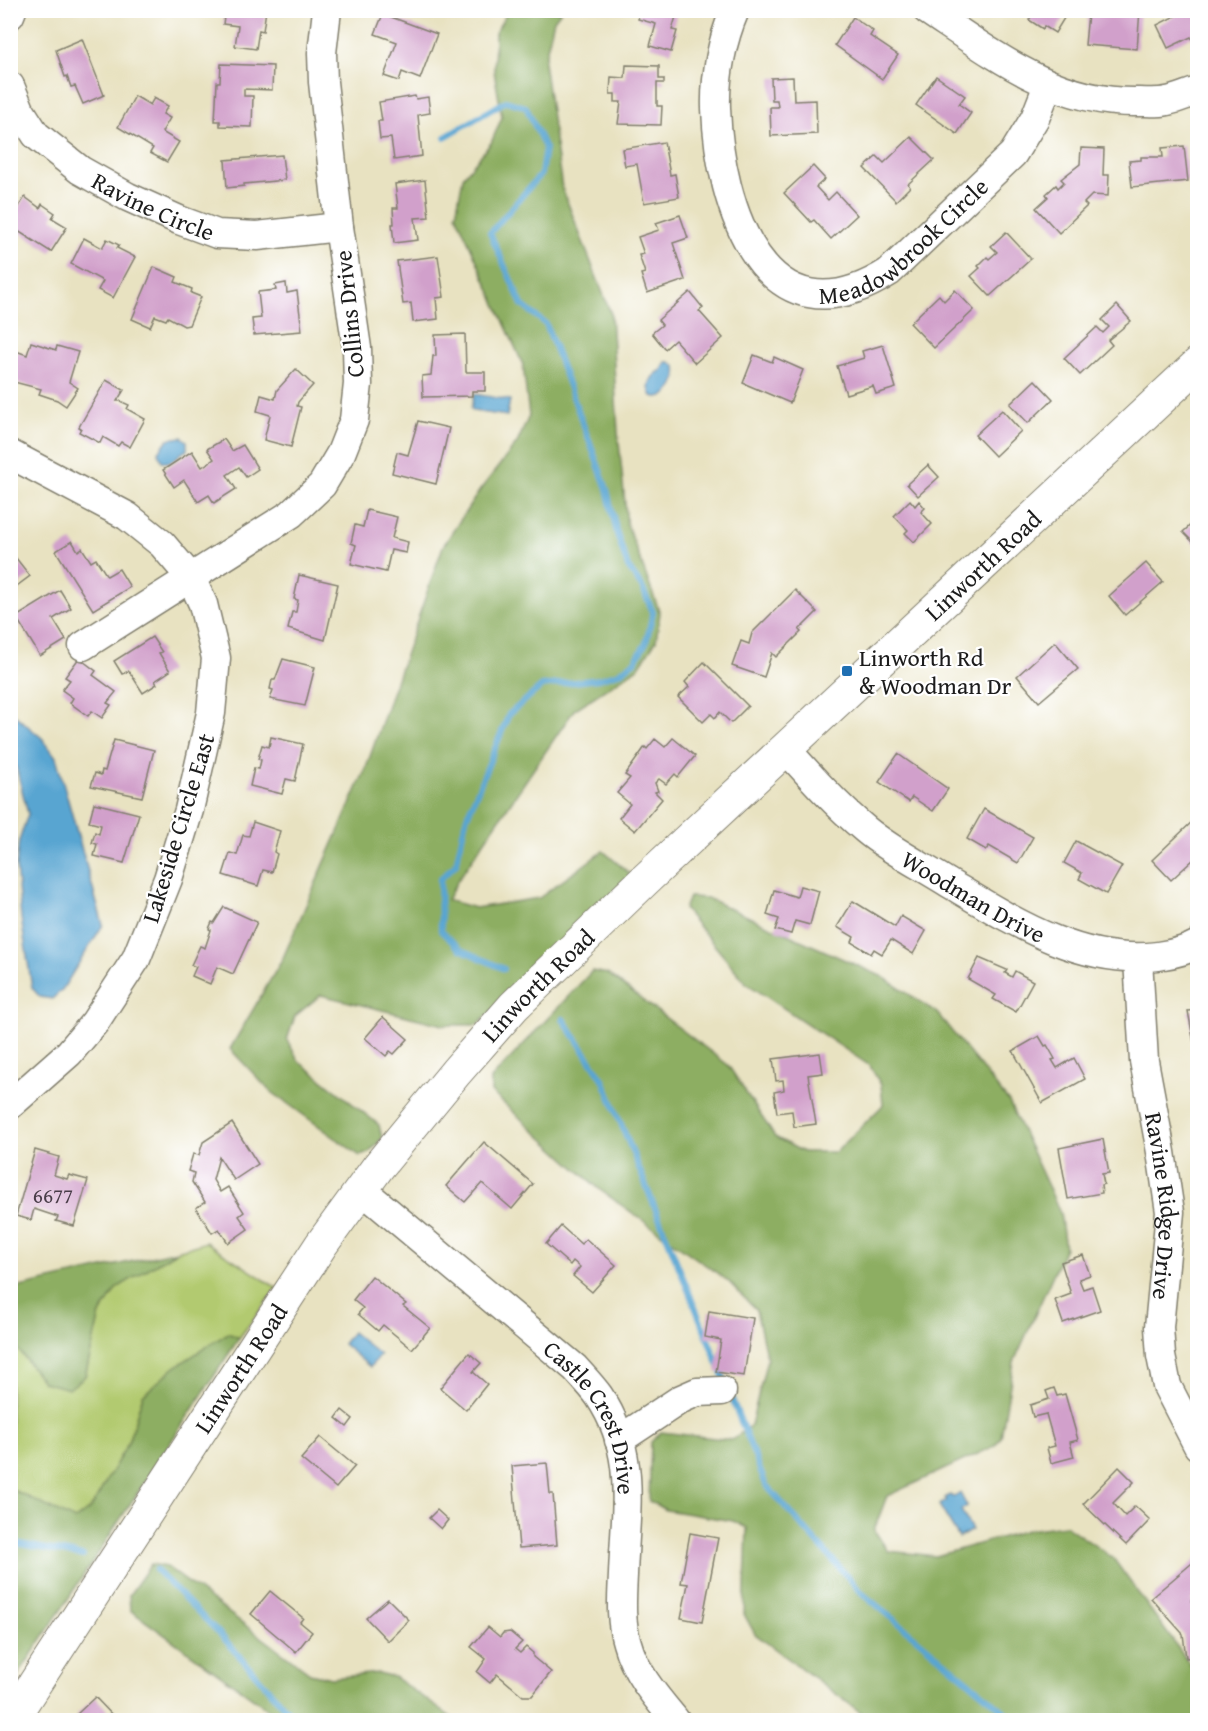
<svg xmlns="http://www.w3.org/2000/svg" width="1208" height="1731" viewBox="0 0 1208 1731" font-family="'Gentium Book Plus',serif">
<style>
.green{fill:#b2ca6f;stroke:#677346;stroke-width:1.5}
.forest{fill:#8dae62;stroke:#54653f;stroke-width:1.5}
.water{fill:#59a5d1;stroke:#3a6076;stroke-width:1.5}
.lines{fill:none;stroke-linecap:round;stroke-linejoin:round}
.stream{stroke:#59a5d1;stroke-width:6}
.building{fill:#d1a0cb}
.minor-casing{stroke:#827f6e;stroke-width:31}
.major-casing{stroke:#827f6e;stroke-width:35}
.minor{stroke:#fff;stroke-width:28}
.major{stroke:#fff;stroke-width:33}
.poi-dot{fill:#1f6fb2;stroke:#fff;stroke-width:2}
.labels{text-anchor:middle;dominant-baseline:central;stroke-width:4.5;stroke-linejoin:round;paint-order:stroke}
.number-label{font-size:21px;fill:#493d48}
.street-label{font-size:24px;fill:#1c1c1c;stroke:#fff}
.poi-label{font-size:24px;fill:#1c1c1c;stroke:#fff;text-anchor:start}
</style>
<rect width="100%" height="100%" fill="#fff"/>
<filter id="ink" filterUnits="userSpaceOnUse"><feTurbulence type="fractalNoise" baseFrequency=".0167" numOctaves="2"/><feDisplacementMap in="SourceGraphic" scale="12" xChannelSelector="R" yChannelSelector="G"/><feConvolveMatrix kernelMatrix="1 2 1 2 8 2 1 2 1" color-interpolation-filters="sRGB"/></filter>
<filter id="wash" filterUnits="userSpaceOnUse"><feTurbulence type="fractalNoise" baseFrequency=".008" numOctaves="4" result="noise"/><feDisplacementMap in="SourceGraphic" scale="24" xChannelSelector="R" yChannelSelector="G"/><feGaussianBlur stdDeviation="1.35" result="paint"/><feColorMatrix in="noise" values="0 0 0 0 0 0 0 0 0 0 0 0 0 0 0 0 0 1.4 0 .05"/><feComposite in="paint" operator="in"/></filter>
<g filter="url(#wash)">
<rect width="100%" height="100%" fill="#e8e2c1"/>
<!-- green -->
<polygon class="green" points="206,1242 277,1288 239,1338 228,1333 143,1395 128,1443 91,1508 75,1521 11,1489 10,1343 85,1376 100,1314 117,1287 177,1251"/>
<!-- forest -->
<g class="forest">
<polygon points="508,11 561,11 554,20 544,62 562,188 611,314 618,432 627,524 660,613 656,641 638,668 574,710 458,880 447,900 475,908 539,898 603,851 634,877 477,1025 443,1025 321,995 295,1016 287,1040 299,1061 379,1125 382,1138 369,1153 360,1156 269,1090 230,1049 282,960 366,768 443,546 480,490 517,443 529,416 523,365 456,214 463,177 491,143 502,117 494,71 495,33"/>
<polygon points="689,897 707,898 883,977 937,1013 1009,1102 1060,1212 1065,1248 1014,1362 1001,1437 995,1446 887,1496 874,1530 888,1551 936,1556 1027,1530 1065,1525 1113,1558 1197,1674 1197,1720 871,1720 755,1634 744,1614 747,1528 733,1521 666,1510 649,1501 651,1442 661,1432 732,1440 751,1425 767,1359 756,1310 728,1281 600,1190 491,1092 491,1079 592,971 608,974 728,1065 775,1137 803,1152 836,1152 883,1105 881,1085 870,1066 746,983 684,909"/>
<polygon points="177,1251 117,1288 100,1314 85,1376 69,1389 43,1382 13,1343 11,1343 11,1289"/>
<polygon points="228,1333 239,1338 11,1686 11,1489 75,1520 91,1508 128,1443 143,1395 175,1367"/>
<polygon points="151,1564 167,1567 310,1673 331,1678 378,1673 394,1677 455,1720 283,1720 130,1610 129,1595"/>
</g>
<!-- water -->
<g class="water">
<path d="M666 362H670L676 366C679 382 669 401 652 396 645 385 652 375 662 370Z"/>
<polygon points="474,394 510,400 507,416 473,411 471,408"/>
<path d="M182 437 187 441V450C177 454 172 466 162 461L158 453 168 439Z"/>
<polygon points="11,712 42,738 56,757 103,925 62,990 52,999 40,997 32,988 21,918 16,866 19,841 28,814 11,747"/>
<polygon points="352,1332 380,1355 370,1367 343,1344"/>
<polygon points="960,1493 967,1506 961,1510 972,1530 959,1538 939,1505 947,1501 945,1498 950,1495 953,1497"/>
</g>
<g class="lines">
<!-- stream -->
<g class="stream">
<polyline points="445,137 506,101 526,107 545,148 541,174 490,233 522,305 546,324 607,489 617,534 628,567 642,587 653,612 646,643 635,661 619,673 599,679 542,686 509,714 466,819 456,864 440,879 441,931 460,949 504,969"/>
<polyline points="563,1019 603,1079 726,1384"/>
<polyline points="730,1394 766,1485 862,1593 1015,1720"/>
<polyline points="10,1542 83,1556"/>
<polyline points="156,1570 219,1633 296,1720"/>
</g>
</g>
<g id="blocks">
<!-- building -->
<g class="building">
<polygon points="225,10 266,10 263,31 259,30 256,49 235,46 238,26 223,24"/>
<polygon points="640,10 678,10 672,30 677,31 671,52 650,46 656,24 638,19"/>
<polygon points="1021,10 1069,10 1055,33 1044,26 1043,29 1029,20 1031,17"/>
<polygon points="1118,10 1140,10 1137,49 1085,45 1088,13 1118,16"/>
<polygon points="1187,10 1198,10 1198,39 1194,41 1191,37 1168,48 1157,25"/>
<polygon points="383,14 437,34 420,79 402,72 399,81 384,76 397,42 375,34"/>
<polygon points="853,17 873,31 870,36 898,55 882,79 835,45"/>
<polygon points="82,39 104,95 83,104 75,86 71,87 67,76 65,77 56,50"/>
<polygon points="221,64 273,66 272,90 244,89 244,96 253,96 252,127 220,126 220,121 215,121 217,82 220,82"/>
<polygon points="626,65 659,66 659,79 664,79 664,83 657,83 657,106 662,106 661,125 618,124 621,102 615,102 615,94 610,94 611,77 625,78"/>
<polygon points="936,76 965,96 959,104 971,113 957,134 916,105"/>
<polygon points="793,77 794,101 816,100 817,134 771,136 770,107 778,107 777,100 772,100 771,78"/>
<polygon points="135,96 150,105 154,98 168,106 163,114 170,118 162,132 179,142 167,162 150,153 153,148 118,127"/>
<polygon points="415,96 416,99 428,97 430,113 418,115 422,156 394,160 391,138 380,139 378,121 382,121 379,102"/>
<polygon points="911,137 934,160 908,184 910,187 896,201 864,168 877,156 884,163"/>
<polygon points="664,142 670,175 675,174 679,197 644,203 637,164 625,166 622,149"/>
<polygon points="1184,146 1188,181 1132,187 1129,161 1141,160 1141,157 1163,157 1162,148"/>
<polygon points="1081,148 1104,149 1103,175 1109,175 1108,196 1092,195 1084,203 1087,206 1059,233 1036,208 1048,197 1046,194 1056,185 1058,188 1064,182 1061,179 1080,164"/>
<polygon points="282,155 285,180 244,184 244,186 227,188 225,160"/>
<polygon points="813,166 825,179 816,187 828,200 836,192 857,215 831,239 814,220 811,222 784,193"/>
<polygon points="425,180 429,217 415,218 418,240 394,243 392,224 394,224 393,208 398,208 395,184"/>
<polygon points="25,197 40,208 42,204 55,213 52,218 67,227 51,252 10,226 10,220"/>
<polygon points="680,215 688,238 673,243 685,280 647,293 641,274 645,273 639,255 644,254 638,237 659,230 656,223"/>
<polygon points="1006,232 1031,259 990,296 971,276 980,268 978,266 987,257 989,259 997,252 991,246"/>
<polygon points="84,238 102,248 107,239 119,245 117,248 135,257 113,298 98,290 103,281 71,264"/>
<polygon points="438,256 444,297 436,298 438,319 413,322 411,303 403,304 397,261"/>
<polygon points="154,267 177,277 175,282 192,289 191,293 201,297 189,325 184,326 168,317 166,320 155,316 150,327 132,319"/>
<polygon points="286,283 287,293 297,291 302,331 254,335 252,319 261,318 258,292 276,290 275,285"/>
<polygon points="955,290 974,310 934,348 910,323 939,295 944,301"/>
<polygon points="690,292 703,308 699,311 723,338 695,363 675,340 665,349 652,333 662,325 658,320"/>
<polygon points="1117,305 1131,321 1108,340 1112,345 1080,375 1064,358 1097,327 1103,333 1109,327 1102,320"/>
<polygon points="465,334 466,372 485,372 485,391 472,391 472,396 423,397 422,376 431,375 433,356 436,356 435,335"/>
<polygon points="31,342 56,350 57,346 78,352 69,382 78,388 66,406 57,400 39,394 41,389 10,381 10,368 16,351 27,355"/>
<polygon points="883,345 896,388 876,394 873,386 846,394 837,366 864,358 862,351"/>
<polygon points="754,355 772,362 774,357 803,370 790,403 743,383"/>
<polygon points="296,369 313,385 298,402 297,406 301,407 291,447 264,440 270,415 257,411 261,395 275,399 277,390"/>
<polygon points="106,380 124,390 117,401 120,401 129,405 127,409 145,419 130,447 121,442 118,446 103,437 100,443 79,432 81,428 79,427"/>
<polygon points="1035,380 1053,399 1028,423 1010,404"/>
<polygon points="1002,410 1021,431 995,456 975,435"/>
<polygon points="418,421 449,428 436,484 392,473 397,452 408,455"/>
<polygon points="224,439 232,451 243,445 258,469 246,477 239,467 227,475 236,489 214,503 209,495 198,502 184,480 174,487 163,470 192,451 202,467 214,459 207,449"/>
<polygon points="928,465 939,477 918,496 907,484"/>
<polygon points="910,500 915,506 919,501 925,508 921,512 932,524 914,542 905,533 908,530 894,516"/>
<polygon points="367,510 397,517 392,538 408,542 406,553 391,550 386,572 351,564 356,545 351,543 355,525 363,527"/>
<polygon points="1198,518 1198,544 1196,545 1183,532"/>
<polygon points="72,541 78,551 82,548 91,562 96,559 107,576 119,569 130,587 93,610 56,551"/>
<polygon points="12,553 30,576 10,591 10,554"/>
<polygon points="1146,563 1163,582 1125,615 1109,596"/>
<polygon points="299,575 338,584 325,640 288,629 292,612 296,612 298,600 294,599"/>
<polygon points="60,590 71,608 53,619 66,640 40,656 16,617"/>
<polygon points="795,590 817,612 799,630 801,632 776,657 772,653 764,677 732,666 741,641 749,644 752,633"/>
<polygon points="152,637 162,652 159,653 170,671 155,681 157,684 143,693 129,671 122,674 114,661"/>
<polygon points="1055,642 1078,669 1039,702 1017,676"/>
<polygon points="79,658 96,671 93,675 116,692 107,703 111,705 102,718 92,711 88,716 70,703 73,698 62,690 70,680 65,677"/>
<polygon points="283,659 315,667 305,706 270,699 273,690 270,689 272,680 275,680"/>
<polygon points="704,662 748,706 731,723 720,712 715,718 711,714 703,722 678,697 689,687 685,682"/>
<polygon points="271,737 303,744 295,781 286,779 282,794 250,786 254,768 259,769 261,760 258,759 262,745 269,747"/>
<polygon points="673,738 695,756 678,777 675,774 666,784 659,779 655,783 658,791 655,792 662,799 635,831 619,818 630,804 617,793 630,778 625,775 645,747 647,749 655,739 665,747"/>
<polygon points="114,740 154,750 142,797 91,786 95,773 101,775 102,770 105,771"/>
<polygon points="898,754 948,789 933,811 912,797 909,802 879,782"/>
<polygon points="94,803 139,814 124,863 94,856 97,844 92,843 95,832 99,834 101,825 89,822"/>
<polygon points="984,809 1033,837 1018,863 989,846 986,850 967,839"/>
<polygon points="1195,819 1198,822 1198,864 1193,860 1171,880 1152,860"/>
<polygon points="253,822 280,831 274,852 277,854 272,872 263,870 258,886 223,875 230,853 237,855 243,835 249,836"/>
<polygon points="1076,841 1122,866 1106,894 1079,879 1082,873 1064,863"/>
<polygon points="800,886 819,891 810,925 795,921 791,934 775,930 779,919 767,915 774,890 797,897"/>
<polygon points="853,901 895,927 901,916 926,931 913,954 891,940 882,954 874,949 871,954 852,942 854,937 837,927"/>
<polygon points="224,907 257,922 233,974 217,967 210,984 192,976 196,967 191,965 200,946 205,948 211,930 209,929 212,922 214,923"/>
<polygon points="979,958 1007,970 1005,973 1012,977 1015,971 1033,981 1016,1012 993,999 996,995 968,979"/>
<polygon points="1198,1010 1198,1054 1196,1054 1188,1011"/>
<polygon points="383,1017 408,1039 394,1054 390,1051 386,1056 365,1038"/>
<polygon points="1039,1036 1045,1046 1047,1045 1055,1059 1052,1060 1057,1068 1074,1058 1085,1079 1042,1103 1013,1051"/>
<polygon points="820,1053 823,1073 808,1075 816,1124 794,1127 792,1111 777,1113 774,1092 784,1090 783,1080 776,1081 773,1059"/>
<polygon points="232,1123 258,1164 234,1180 219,1157 213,1180 220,1192 228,1187 244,1212 239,1216 248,1229 228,1243 219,1229 212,1233 196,1208 205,1202 192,1182 194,1173 188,1171 193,1154 199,1155 203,1142"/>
<polygon points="1103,1139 1109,1173 1102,1174 1104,1184 1101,1185 1102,1193 1068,1199 1059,1148"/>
<polygon points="484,1142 533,1184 512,1209 482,1183 465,1202 446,1186"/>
<polygon points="35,1150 59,1157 54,1175 67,1179 69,1175 88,1180 74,1226 56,1221 58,1217 34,1209 31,1220 16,1216"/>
<polygon points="561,1226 581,1244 586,1239 616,1265 592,1292 573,1276 580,1267 573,1261 570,1265 546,1244"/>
<polygon points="1083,1255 1090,1275 1079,1279 1083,1289 1092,1286 1100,1310 1063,1323 1055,1300 1071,1294 1061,1262"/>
<polygon points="372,1276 406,1304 403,1306 430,1328 412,1349 383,1325 378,1331 358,1314 363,1308 353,1300"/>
<polygon points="709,1311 753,1318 744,1376 716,1372 721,1340 705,1337"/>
<polygon points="469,1353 481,1363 473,1372 487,1384 466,1410 440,1388"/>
<polygon points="1054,1388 1057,1396 1065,1394 1078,1440 1070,1442 1074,1457 1051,1463 1047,1448 1055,1446 1046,1414 1033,1417 1030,1405 1049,1399 1046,1391"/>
<polygon points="342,1410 353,1419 347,1427 336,1418"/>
<polygon points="320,1437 355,1466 336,1488 301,1459"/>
<polygon points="547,1463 550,1494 553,1494 557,1545 519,1548 512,1466"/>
<polygon points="1119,1467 1134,1482 1113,1503 1125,1516 1135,1506 1150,1520 1126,1545 1083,1504"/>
<polygon points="437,1510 448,1520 441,1529 429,1518"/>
<polygon points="690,1533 718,1538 702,1622 681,1618 688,1584 681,1583"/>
<polygon points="1198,1558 1198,1595 1191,1600 1198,1608 1198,1657 1186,1658 1183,1634 1151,1598"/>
<polygon points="270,1591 303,1618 300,1622 312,1632 296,1652 251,1614"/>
<polygon points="388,1599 409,1620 388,1641 366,1618"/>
<polygon points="488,1627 500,1637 503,1633 510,1632 522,1642 515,1649 520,1653 526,1647 533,1653 533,1657 551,1672 532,1696 523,1696 497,1674 490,1683 477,1672 486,1659 471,1647"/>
<polygon points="95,1697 117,1720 83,1720 77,1714"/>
</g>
</g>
</g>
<g filter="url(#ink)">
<use href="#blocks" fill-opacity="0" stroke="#827f6e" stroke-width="1.5"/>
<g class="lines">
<defs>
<g id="minor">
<path id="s1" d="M735 10C722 40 715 76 716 108 719 205 765 351 889 272L1013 154 1035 118 1048 85"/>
<path d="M927 10C993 54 1056 104 1139 102 1148 102 1158 103 1167 101 1177 99 1188 94 1198 91"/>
<polyline points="10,15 12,10"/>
<path id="s2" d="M10 86 20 110 36 135 80 170 128 197 179 220 217 234 257 236 339 227"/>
<polyline points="10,454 127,516 162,544 191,578 203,604 216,658 211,713 189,810 168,879 136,959 95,1022 69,1053 10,1105"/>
<polyline points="83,646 291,514 322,485 341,453 354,420 358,384 357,348 339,227 323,82 322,53 327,10"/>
<path id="s3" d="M785 748C811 777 836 805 866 830 890 850 920 865 947 882 1011 920 1081 966 1158 956 1172 954 1186 951 1198 944"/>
<path id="s4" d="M1138 959 1144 1061 1161 1152 1170 1212 1159 1327 1161 1356 1167 1386 1198 1446"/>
<path id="s5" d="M362 1190 575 1368C583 1377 592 1386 599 1396 638 1454 625 1510 623 1575 622 1597 620 1621 627 1643 635 1673 656 1697 675 1720"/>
<polyline points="619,1440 681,1399 697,1392 722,1391"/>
</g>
<g id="major">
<path id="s6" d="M11 1720 321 1245 378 1167 456 1072 514 1006 644 881 1198 364"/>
</g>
</defs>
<!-- minor casing -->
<use href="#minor" class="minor-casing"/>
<!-- major casing -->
<use href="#major" class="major-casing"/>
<!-- minor -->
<use href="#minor" class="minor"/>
<!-- major -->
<use href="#major" class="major"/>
</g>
</g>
<!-- markers -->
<rect class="poi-dot" x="841" y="665" width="12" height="12" rx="3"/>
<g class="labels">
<!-- number labels -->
<g class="number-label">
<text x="53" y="1195">6677</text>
</g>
<!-- street labels -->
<g class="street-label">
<text stroke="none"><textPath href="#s2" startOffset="194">Ravine Circle</textPath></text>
<text stroke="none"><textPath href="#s1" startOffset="434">Meadowbrook Circle</textPath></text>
<text transform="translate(349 314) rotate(-96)">Collins Drive</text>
<text stroke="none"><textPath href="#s6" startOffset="1518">Linworth Road</textPath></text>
<text transform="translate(178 828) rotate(-73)">Lakeside Circle East</text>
<text stroke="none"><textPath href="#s3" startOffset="242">Woodman Drive</textPath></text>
<text stroke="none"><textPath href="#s6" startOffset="906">Linworth Road</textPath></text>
<text stroke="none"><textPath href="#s4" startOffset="249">Ravine Ridge Drive</textPath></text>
<text stroke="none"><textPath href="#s6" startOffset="420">Linworth Road</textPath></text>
<text stroke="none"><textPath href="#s5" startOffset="330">Castle Crest Drive</textPath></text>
</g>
<!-- poi labels -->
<g class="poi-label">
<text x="859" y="657">Linworth Rd<tspan x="859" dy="28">&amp; Woodman Dr</tspan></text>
</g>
</g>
<!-- margin -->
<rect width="1208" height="1731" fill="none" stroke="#fff" stroke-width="36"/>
</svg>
